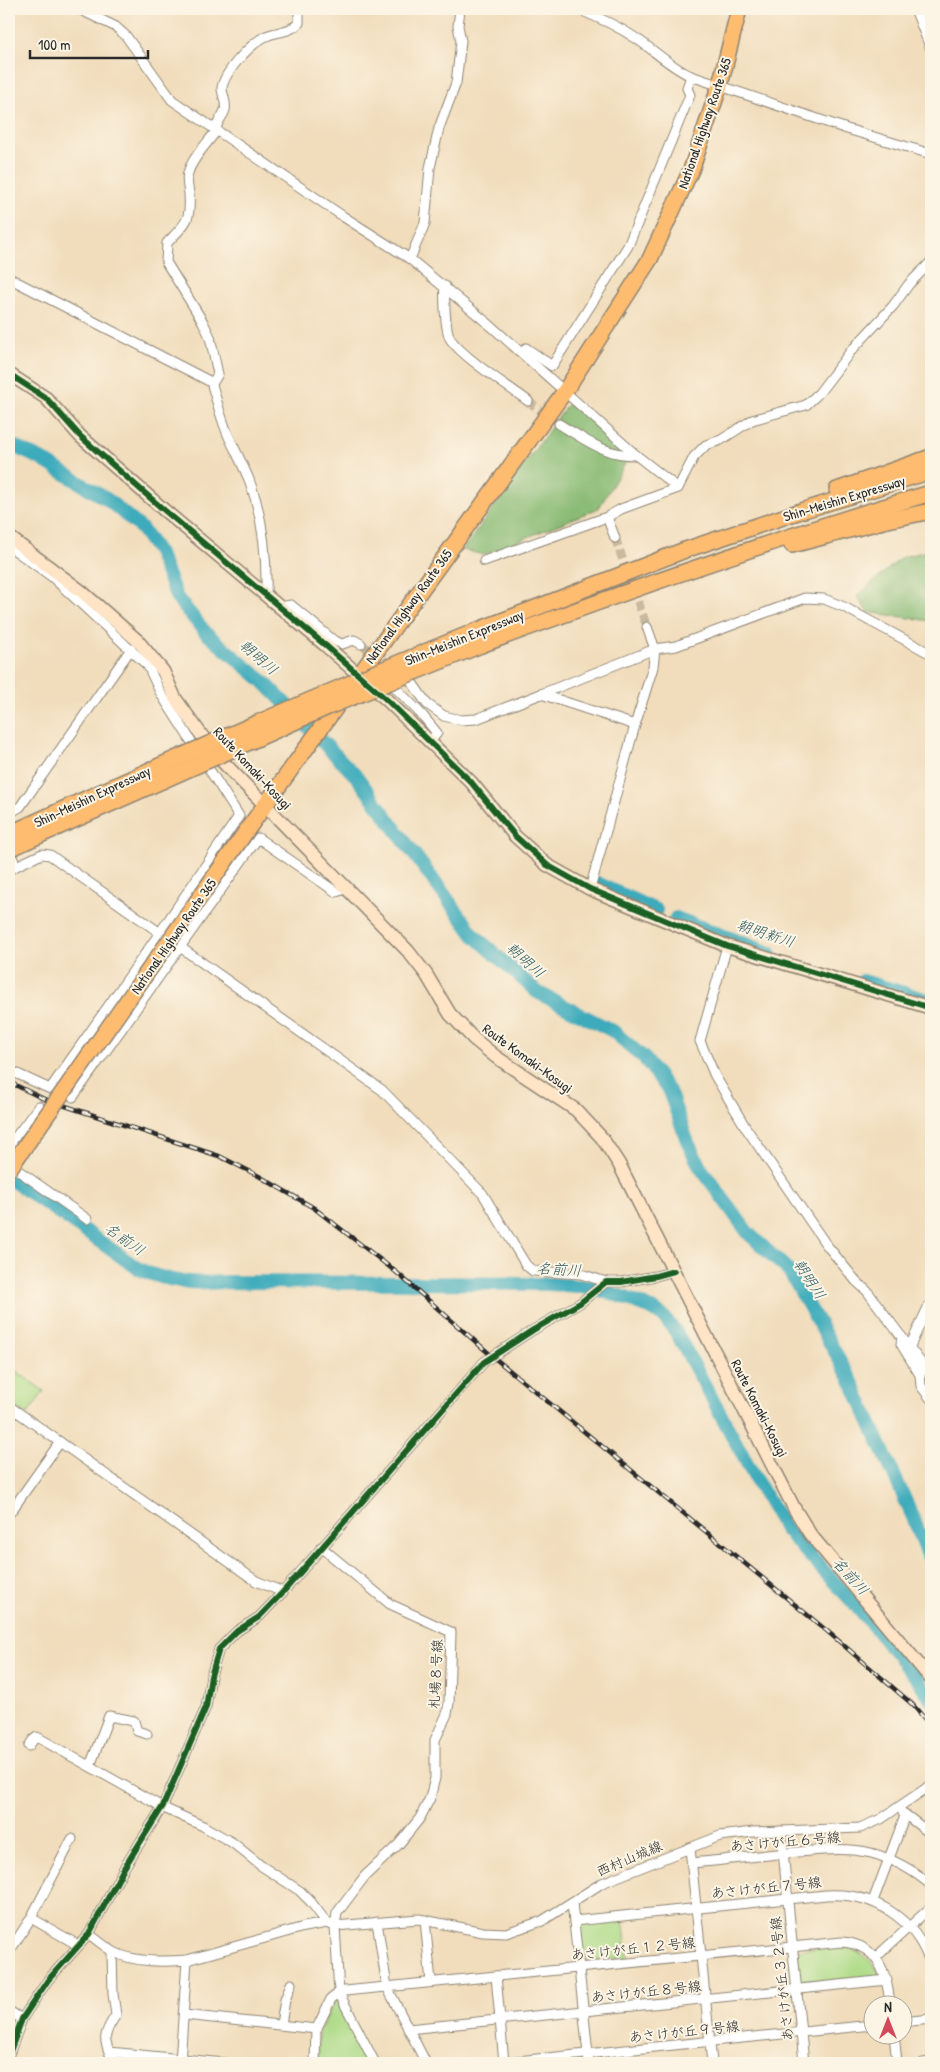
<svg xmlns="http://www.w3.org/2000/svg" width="940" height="2072" viewBox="0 0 940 2072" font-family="'Patrick Hand','Klee One',sans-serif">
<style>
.green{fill:#aedb88;stroke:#6c835a}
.forest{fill:#8abb74;stroke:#5a7350}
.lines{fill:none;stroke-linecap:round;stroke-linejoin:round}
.river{stroke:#3dabbb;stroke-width:14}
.street-tunnel{stroke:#c9b99f;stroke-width:9;stroke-dasharray:9 4.5;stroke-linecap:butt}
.street-casing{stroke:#8e8474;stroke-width:11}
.secondary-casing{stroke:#8e8474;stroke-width:15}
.highway-casing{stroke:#8e8474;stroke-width:18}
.street{stroke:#fff;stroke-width:9}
.secondary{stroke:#ffe4c6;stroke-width:12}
.highway{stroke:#febc70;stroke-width:15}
.rail-casing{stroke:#2b2b2b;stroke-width:4.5}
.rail{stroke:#fcf5e5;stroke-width:2.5;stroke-dasharray:8;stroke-linecap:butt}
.highway-bridge-casing{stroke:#8e8474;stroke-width:18;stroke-linecap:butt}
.highway-bridge{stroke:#febc70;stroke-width:15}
.cycleway-casing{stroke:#fcf5e5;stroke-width:9}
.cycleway{stroke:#1b5e20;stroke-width:6}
.labels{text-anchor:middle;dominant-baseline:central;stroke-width:4;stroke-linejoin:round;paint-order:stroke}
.street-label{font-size:14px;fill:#2b2b2b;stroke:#fcf5e5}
.water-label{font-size:15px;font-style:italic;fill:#325e65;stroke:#fcf5e5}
</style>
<rect width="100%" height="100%" fill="#fcf5e5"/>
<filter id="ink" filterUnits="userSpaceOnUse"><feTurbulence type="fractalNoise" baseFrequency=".02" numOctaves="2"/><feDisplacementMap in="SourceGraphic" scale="10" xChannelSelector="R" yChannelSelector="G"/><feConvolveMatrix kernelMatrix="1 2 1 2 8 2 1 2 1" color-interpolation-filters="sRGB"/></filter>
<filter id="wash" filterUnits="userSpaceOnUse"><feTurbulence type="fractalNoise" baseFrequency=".0096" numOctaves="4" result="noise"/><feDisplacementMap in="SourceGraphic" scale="20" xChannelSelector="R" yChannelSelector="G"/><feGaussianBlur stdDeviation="1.12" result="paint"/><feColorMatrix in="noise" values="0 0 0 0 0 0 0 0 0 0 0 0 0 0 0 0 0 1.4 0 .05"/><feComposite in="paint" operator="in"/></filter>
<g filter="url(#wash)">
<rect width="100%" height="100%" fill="#f1ddbc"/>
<!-- green -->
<g class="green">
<polygon points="9,1366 44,1391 27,1415 9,1403"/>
<polygon points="623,1919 628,1958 584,1962 581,1960 578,1926 580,1923"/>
<path d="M837 1946C857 1947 871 1958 881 1976L879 1979 801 1987 798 1985 795 1952 797 1950Z"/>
<polygon points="336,1999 369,2063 318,2063 319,2032"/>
</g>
<!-- forest -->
<g class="forest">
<polygon points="570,401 614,437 626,462 599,508 484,555 463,550"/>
<polygon points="931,550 931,621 867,612 857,596 902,557"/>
</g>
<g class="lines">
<!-- river -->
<g class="river">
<polyline points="9,444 41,459 108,500 141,528 158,552 177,598 206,633 264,682 357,777 474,935 537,992 613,1031 645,1059 669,1091 688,1143 700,1167 748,1233 789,1271 851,1380 912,1515 931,1563"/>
<polyline points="595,882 656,910"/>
<polyline points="676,918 770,953"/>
<polyline points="863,981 931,1001"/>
<path d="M9 1178 139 1269C167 1282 194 1284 224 1282L549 1284 590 1287 626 1298 652 1309 663 1316 676 1332 754 1476 785 1529 861 1611 919 1681 931 1699"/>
</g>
</g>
</g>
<g filter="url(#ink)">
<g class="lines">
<!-- street-tunnel -->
<g class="street-tunnel">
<polyline points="528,401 559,424"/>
<polyline points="615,538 647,627"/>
<polyline points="361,644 387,663"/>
</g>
<defs>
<g id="street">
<polyline points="79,9 116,27 126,36 172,100 344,217 410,259 491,326 636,455 678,488"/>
<path d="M578 9C599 18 618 26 637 39 655 51 671 67 691 76L847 129 931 154"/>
<polyline points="915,9 931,49"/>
<polyline points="410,259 425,223 430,168 439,128 456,83 461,41 458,26 460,9"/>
<path d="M9 278 211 382C217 400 221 420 229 437 236 452 244 467 250 482 263 518 267 557 266 595"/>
<path d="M445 286C444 297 445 332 451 340 465 359 508 386 528 401"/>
<polyline points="526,348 552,366 628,246 690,95 687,88 691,76"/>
<path d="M212 384 218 374 210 337 203 322 166 262 167 243C186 223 191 222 189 193 188 187 186 179 188 173 192 158 207 144 216 131 216 122 222 119 225 110 227 102 222 95 222 88 224 72 250 45 264 37 275 31 290 33 299 23V9"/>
<path d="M559 424C586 440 603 455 636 455"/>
<polyline points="607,517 615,538"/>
<polyline points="9,546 51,576 148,666 161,694 239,816 159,934 50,1089 9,1070"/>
<polyline points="484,561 607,517 621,509 678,488 694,457 706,445 721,440 752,420 806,405 819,393 851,351 893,306 909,284 931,262"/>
<polyline points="280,607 291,605 333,640 342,644 354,640 361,644"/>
<polyline points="402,674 411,681 427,704 444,716 461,720 476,719 541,694 635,725"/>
<polyline points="387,679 423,716 437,733 430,742"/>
<polyline points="541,694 655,649 676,646 805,598 824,599 844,607 931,654"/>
<polyline points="9,813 20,807 131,649"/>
<polyline points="9,850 16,866 9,870"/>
<polyline points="16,866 42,854 50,855 382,1090 483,1194 526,1265 533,1271 581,1274 606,1282"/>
<polyline points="590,889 635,725 653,667 655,649 647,627"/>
<polyline points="727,946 700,1041 715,1076 746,1128 825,1243 856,1281 867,1291 931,1376"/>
<polyline points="73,1097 258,838 336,892 348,888"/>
<polyline points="9,1146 39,1106"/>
<polyline points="9,1164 87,1219"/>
<polyline points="902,1337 901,1344 920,1375 921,1386 931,1399"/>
<polyline points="910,1346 931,1301"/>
<polyline points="9,1406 256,1581 283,1592"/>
<polyline points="9,1514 60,1442"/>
<polyline points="321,1547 390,1604 451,1632 449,1703 447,1714 435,1740 435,1778 430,1798 420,1818 399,1844 365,1876 337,1913 335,1926 339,1993 375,2063"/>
<polyline points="29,1746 33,1740 37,1737 166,1809 203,1826 233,1843 260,1865 300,1891 311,1902 327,1923"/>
<polyline points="90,1766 109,1716 134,1721 137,1731 147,1734"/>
<polyline points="903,1813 931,1834"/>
<polyline points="781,1831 804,2063"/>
<polyline points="690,1848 712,2063"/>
<path d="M692 1863C727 1860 763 1855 798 1852 822 1850 847 1847 871 1853 894 1859 913 1870 931 1885"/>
<polyline points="873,1901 905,1816"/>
<polyline points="572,1903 589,2063"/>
<polyline points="31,1918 78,1945"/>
<polyline points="425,1920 431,1982"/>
<path d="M574 1921 826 1895C874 1892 916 1919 931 1965"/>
<polyline points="377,1922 387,1987 426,2063"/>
<path d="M89 1934C97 1940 105 1947 114 1952 135 1963 164 1962 187 1960L304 1927 327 1923 335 1926 419 1919 483 1932 506 1933 542 1921 602 1883 720 1836 753 1832 860 1828 881 1819 931 1785"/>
<path d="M112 1951 113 1994 116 2015C101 2037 104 2040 114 2063"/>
<polyline points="9,1952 31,1918 72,1839"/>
<polyline points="875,1958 931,1907"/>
<polyline points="496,1976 504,2063"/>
<polyline points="9,2011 22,2019"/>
<polyline points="184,2015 317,2029"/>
<polyline points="902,2022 931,2019"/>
<polyline points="281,2024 285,2000 291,1984"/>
<polyline points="408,2029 887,1980"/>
<polyline points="894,2034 897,2063"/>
<polyline points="109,2052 224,2063"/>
<polyline points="9,2054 22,2019 48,1980 89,1934 124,1868 163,1806 206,1707 211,1676 219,1649 237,1631 259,1617 283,1592 484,1362 533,1330 580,1303 606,1282 621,1282 656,1276 674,1271"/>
<polyline points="180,2063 187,1960"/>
<path d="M315 2063 316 2030 331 1999 339 1993 345 1991 842 1942C879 1945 887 1974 890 2004"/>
<polyline points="497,2063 872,2025"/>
<polyline points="923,2063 931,2062"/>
</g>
<g id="secondary">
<polyline points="9,374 46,398 80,436 164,510 325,645 388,701 471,782 515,836 547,865 590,889 727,946 931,1008"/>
<polyline points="9,537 81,591 138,641 163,671 175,698 215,754 408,951 426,974 450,1014 474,1039 496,1057 576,1110 602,1138 619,1164 794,1508 810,1534 931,1679"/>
</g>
<g id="highway">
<polyline points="837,490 931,457"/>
<polyline points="792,545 883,521 931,511"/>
<polyline points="476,631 685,550 801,511 931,471"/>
<path d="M481 645C629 590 779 537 931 493"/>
<polyline points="252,823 565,391 650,259 691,170 720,85 739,9"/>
</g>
</defs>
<!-- street casing -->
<use href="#street" class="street-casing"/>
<!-- secondary casing -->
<use href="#secondary" class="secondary-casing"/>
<!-- highway casing -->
<use href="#highway" class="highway-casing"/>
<!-- street -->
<use href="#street" class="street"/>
<!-- secondary -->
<use href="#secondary" class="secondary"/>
<!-- highway -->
<use href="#highway" class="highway"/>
<defs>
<polyline id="rail" points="9,1082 44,1099 219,1156 257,1175 314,1208 396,1272 492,1356 827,1631 912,1704 931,1726"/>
</defs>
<!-- rail casing -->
<use href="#rail" class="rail-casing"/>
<!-- rail -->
<use href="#rail" class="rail"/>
<defs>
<g id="highway-bridge">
<path d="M9 834C163 763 319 695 476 631"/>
<polyline points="9,849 328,707 481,645"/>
<polyline points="9,1169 252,823"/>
</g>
</defs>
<!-- highway-bridge casing -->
<use href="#highway-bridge" class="highway-bridge-casing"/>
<!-- highway-bridge -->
<use href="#highway-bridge" class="highway-bridge"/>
<defs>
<g id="cycleway">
<polyline points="9,374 46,398 80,436 164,510 325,645 388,701 471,782 515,836 547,865 590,889 727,946 931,1008"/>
<polyline points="9,2054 22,2019 48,1980 89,1934 124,1868 163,1806 206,1707 211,1676 219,1649 237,1631 259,1617 283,1592 484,1362 533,1330 580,1303 606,1282 621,1282 656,1276 674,1271"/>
</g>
</defs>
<!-- cycleway casing -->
<use href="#cycleway" class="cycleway-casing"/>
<!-- cycleway -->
<use href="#cycleway" class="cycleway"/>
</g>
</g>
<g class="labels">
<!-- street labels -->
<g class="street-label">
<text transform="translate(704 123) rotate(-71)">National Highway Route 365</text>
<text transform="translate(844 498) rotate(-17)">Shin-Meishin Expressway</text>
<text transform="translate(408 606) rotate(-54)">National Highway Route 365</text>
<text transform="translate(464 637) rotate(-22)">Shin-Meishin Expressway</text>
<text transform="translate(253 768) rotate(47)">Route Komaki-Kosugi</text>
<text transform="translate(92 796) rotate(-25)">Shin-Meishin Expressway</text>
<text transform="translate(173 936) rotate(-55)">National Highway Route 365</text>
<text transform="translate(528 1058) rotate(36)">Route Komaki-Kosugi</text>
<text transform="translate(760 1408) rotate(63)">Route Komaki-Kosugi</text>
<text transform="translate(435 1674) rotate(-87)">札場８号線</text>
<text transform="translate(785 1841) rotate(-5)">あさけが丘６号線</text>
<text transform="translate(629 1858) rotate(-23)">西村山城線</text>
<text transform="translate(766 1887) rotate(-6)">あさけが丘７号線</text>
<text transform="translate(633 1948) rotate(-6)">あさけが丘１２号線</text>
<text transform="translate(781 1979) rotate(-96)">あさけが丘３２号線</text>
<text transform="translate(646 1991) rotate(-6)">あさけが丘８号線</text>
<text transform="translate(684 2031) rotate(-6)">あさけが丘９号線</text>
</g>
<!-- water labels -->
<g class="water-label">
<text transform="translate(259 657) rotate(41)">朝明川</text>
<text transform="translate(766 933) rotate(18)">朝明新川</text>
<text transform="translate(526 960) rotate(42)">朝明川</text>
<text transform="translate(125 1239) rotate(35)">名前川</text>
<text transform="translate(559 1269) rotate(3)">名前川</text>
<text transform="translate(810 1279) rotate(57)">朝明川</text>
<text transform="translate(851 1576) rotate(48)">名前川</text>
</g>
</g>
<!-- margin -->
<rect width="940" height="2072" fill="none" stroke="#fcf5e5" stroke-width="30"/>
<!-- north arrow -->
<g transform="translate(888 2020)"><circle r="24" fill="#fcf5e5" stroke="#a8a49b"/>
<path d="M0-4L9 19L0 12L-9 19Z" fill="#d1495b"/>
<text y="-8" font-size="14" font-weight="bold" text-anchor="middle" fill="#2b2b2b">N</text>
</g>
<!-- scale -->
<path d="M30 50v8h118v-8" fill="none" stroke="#2b2b2b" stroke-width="2.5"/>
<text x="38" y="50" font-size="15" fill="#2b2b2b" stroke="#fcf5e5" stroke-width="4" paint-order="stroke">100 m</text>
</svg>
